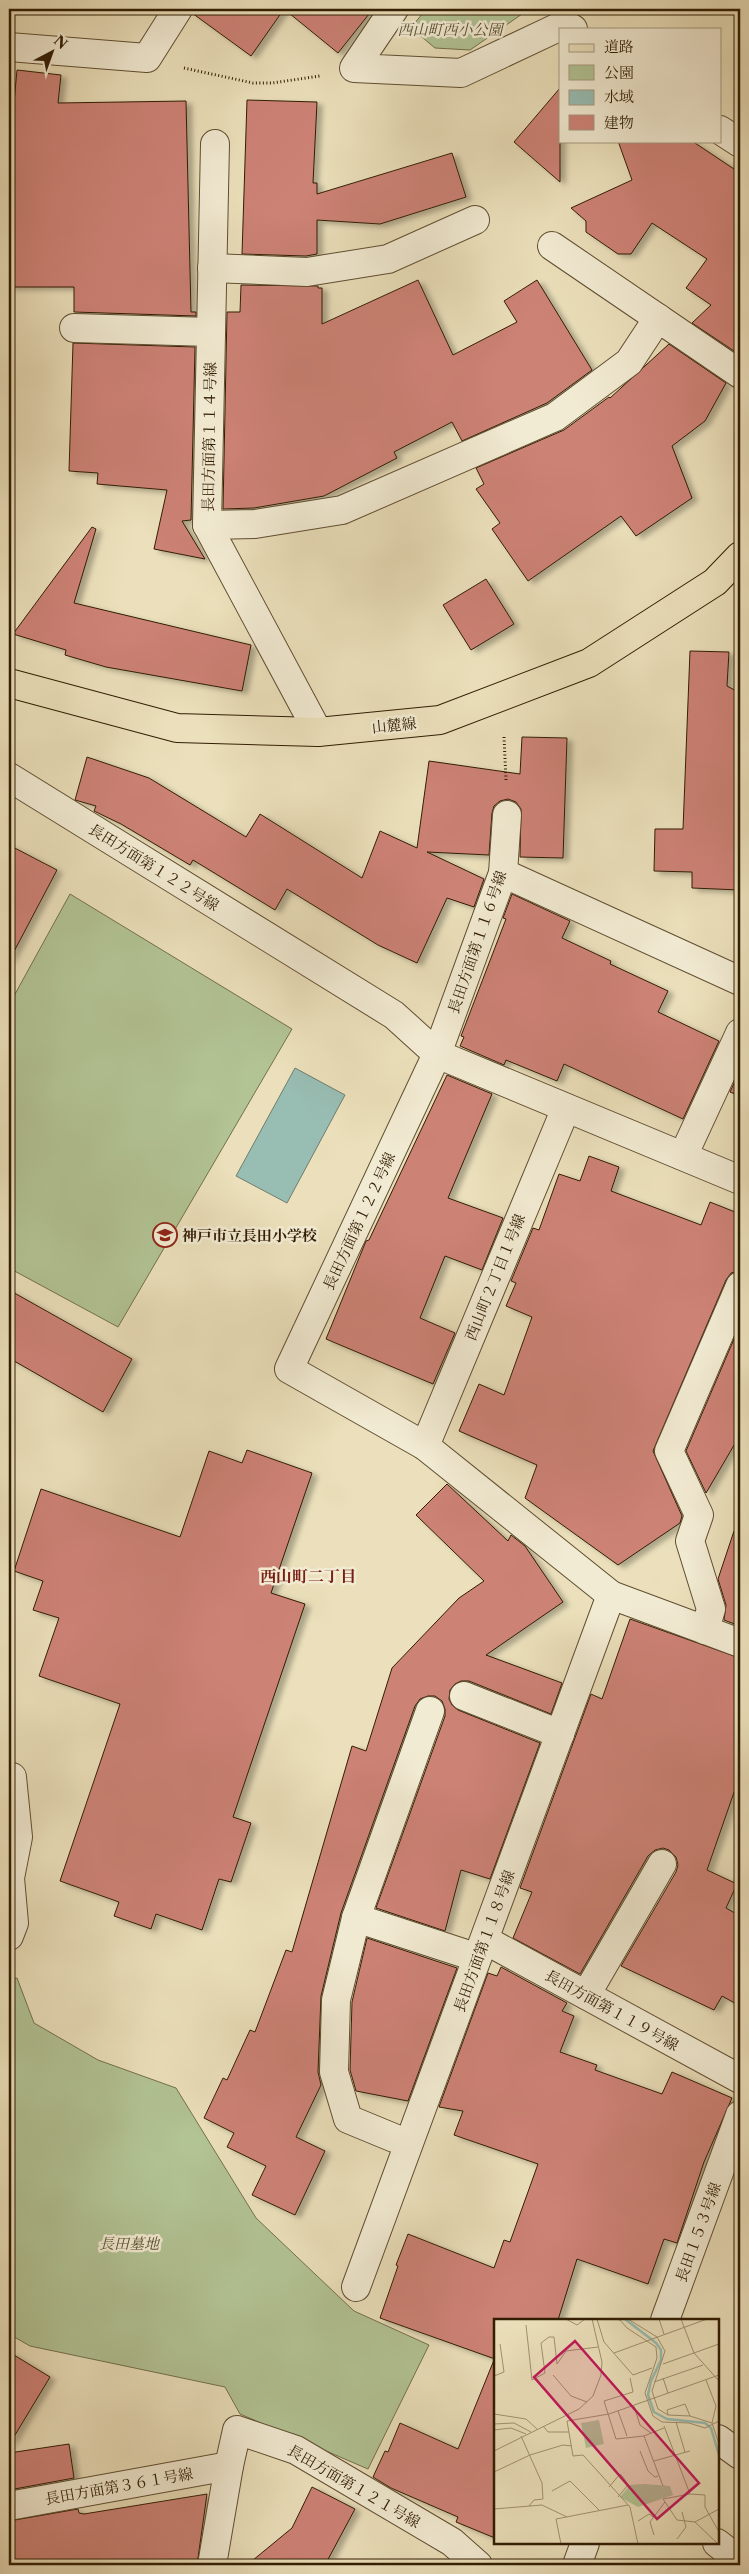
<svg xmlns="http://www.w3.org/2000/svg" width="749" height="2574" viewBox="0 0 749 2574" font-family="'Libre Caslon Text','Noto Serif JP',serif">
<style>
.green{fill:#b2c394;stroke:#72704c}
.water{fill:#98bdb3;stroke:#6f7d6d}
.building{fill:#cd8276;stroke:#311d03;filter:url(#shadow)}
.lines{fill:none;stroke-linecap:round;stroke-linejoin:round}
.minor-casing{stroke:#604e31;stroke-width:30}
.major-casing{stroke:#311d03;stroke-width:30}
.path{stroke:#311d03;stroke-width:3;stroke-dasharray:1 2.5;stroke-linecap:butt}
.minor{stroke:#f2ebd3;stroke-width:28}
.major{stroke:#ebe0bb;stroke-width:28}
.labels{text-anchor:middle;dominant-baseline:central;stroke-width:5;stroke-linejoin:round;paint-order:stroke}
.park-label{font-size:15px;font-style:italic;fill:#584f2e;stroke:#f2ebd3}
.street-label{font-size:15px;fill:#311d03;stroke:#f2ebd3}
.poi-label{font-size:15px;font-weight:bold;fill:#311d03;stroke:#f2ebd3;text-anchor:start}
.neighbourhood-label{font-size:16px;font-weight:bold;fill:#7a1f14;stroke:#f2ebd3}
.inset-river{fill:none;stroke:#98bdb3;stroke-width:2.5}
.inset-road{fill:none;stroke:#a19271;stroke-width:1}
.view{fill:#c2185b;fill-opacity:0.15;stroke:#c2185b;stroke-width:2.5}
.inset-edge{fill:none;stroke:#311d03;stroke-width:2.5}
</style>
<defs>
<filter id="shadow"><feDropShadow dx="5.5" dy="3" stdDeviation="2.5" flood-color="#0004"/></filter>
</defs>
<rect width="100%" height="100%" fill="#ebe0bb"/>
<filter id="stains"><feTurbulence type="fractalNoise" baseFrequency=".004" numOctaves="4"/><feColorMatrix values="0 0 0 0 .2 0 0 0 0 .09 0 0 0 0 .02 0 0 0 .5 -.17"/></filter>
<radialGradient id="worn" r=".72"><stop offset=".6" stop-color="#630" stop-opacity="0"/><stop offset="1" stop-color="#630" stop-opacity=".3"/></radialGradient>
<!-- green -->
<g class="green">
<polygon points="426,9 545,9 525,12 470,50 435,48 411,28"/>
<polygon points="70,894 292,1029 118,1327 9,1268 9,1005"/>
<polygon points="17,1978 34,2023 98,2060 176,2088 256,2218 354,2311 429,2345 368,2469 240,2414 225,2387 30,2346 9,2334 9,1980"/>
</g>
<!-- water -->
<polygon class="water" points="295,1068 345,1095 287,1203 236,1176"/>
<!-- building -->
<g class="building">
<polygon points="193,9 373,9 338,53 284,9 251,56 192,13"/>
<polygon points="17,70 61,75 58,103 186,101 191,312 196,312 196,316 74,312 74,287 9,287 9,156"/>
<polygon points="560,88 560,182 514,142"/>
<polygon points="247,100 317,102 313,183 317,183 317,194 452,153 466,197 380,224 317,220 317,254 306,256 242,254"/>
<polygon points="618,141 692,141 740,173 740,355 692,323 711,305 686,288 707,259 652,223 631,254 618,254 586,232 586,221 571,208 632,180"/>
<polygon points="418,280 453,355 517,322 504,301 537,280 592,370 547,403 462,441 452,422 394,452 397,458 324,496 254,508 223,509 227,312 240,312 241,285 318,286 318,288 322,288 322,324"/>
<polygon points="73,343 195,347 191,520 182,521 205,559 154,549 167,490 97,484 98,473 69,471"/>
<polygon points="669,344 726,383 705,421 672,446 692,498 636,536 621,516 528,581 492,529 500,523 476,489 484,484 476,468 564,430 609,397 610,398"/>
<polygon points="92,527 96,529 74,603 251,645 242,691 106,667 65,655 66,650 13,634"/>
<polygon points="486,579 514,624 471,650 443,605"/>
<polygon points="690,651 729,652 727,686 740,693 740,890 692,888 692,872 654,871 655,829 683,829"/>
<polygon points="522,737 567,738 563,858 520,857 521,809 516,802 508,799 500,801 494,806 492,813 489,855 427,852 484,879 474,907 447,898 417,963 378,945 287,889 275,910 193,860 190,865 121,824 94,811 96,806 75,800 87,757 149,778 246,837 260,814 362,878 380,831 417,848 429,761 520,774"/>
<polygon points="9,845 57,870 9,961"/>
<polygon points="512,894 570,921 562,938 611,961 610,964 668,991 658,1012 719,1041 683,1119 564,1064 557,1081 506,1060 504,1065 460,1046 464,1037 461,1036 506,919 503,918"/>
<polygon points="740,1070 740,1096 730,1092"/>
<polygon points="447,1075 492,1094 448,1198 503,1218 482,1270 445,1256 420,1318 455,1333 433,1384 326,1339 366,1241 369,1240"/>
<polygon points="589,1156 619,1167 611,1191 701,1225 710,1202 740,1214 740,1271 731,1273 726,1280 653,1451 682,1516 680,1523 618,1565 525,1498 537,1465 459,1431 479,1384 504,1395 532,1317 506,1306 516,1283 511,1281 533,1228 539,1230 559,1174 580,1181"/>
<polygon points="9,1290 132,1359 103,1412 9,1358"/>
<polygon points="740,1325 740,1435 706,1493 686,1451"/>
<polygon points="247,1450 312,1473 271,1593 305,1604 233,1817 251,1823 231,1882 219,1879 202,1930 156,1914 151,1929 114,1916 119,1902 60,1881 120,1704 39,1676 59,1618 33,1610 43,1581 14,1571 41,1489 180,1537 209,1451 242,1463"/>
<polygon points="447,1484 508,1541 511,1535 525,1546 563,1602 486,1655 562,1683 551,1714 469,1681 461,1681 455,1684 450,1690 449,1699 452,1705 458,1710 540,1743 490,1879 461,1870 445,1931 376,1908 445,1716 445,1709 442,1701 435,1696 428,1696 420,1699 415,1706 341,1913 321,1996 318,2072 321,2085 296,2137 325,2151 295,2215 252,2195 266,2166 227,2147 234,2133 204,2118 223,2078 227,2080 250,2030 255,2032 286,1950 292,1952 352,1746 366,1751 392,1668 459,1598 484,1581 416,1515"/>
<polygon points="734,1531 740,1532 740,1626 724,1620 726,1605 718,1579"/>
<polygon points="630,1619 740,1658 740,1775 707,1870 737,1884 726,1908 740,1916 740,2006 722,1996 714,2010 621,1966 676,1872 678,1865 676,1857 669,1850 663,1848 655,1850 648,1856 580,1974 513,1938 532,1892 520,1888 591,1694 602,1699"/>
<polygon points="367,1938 457,1968 408,2101 356,2091 350,2070 352,2002"/>
<polygon points="501,1967 567,2003 562,2011 574,2016 560,2052 597,2065 595,2070 662,2094 672,2072 732,2098 704,2162 677,2243 664,2239 648,2284 577,2259 558,2320 495,2320 495,2359 380,2318 398,2266 396,2265 408,2234 494,2268 504,2240 510,2242 538,2164 454,2135 463,2111 439,2107 488,1973 497,1976"/>
<polygon points="9,2352 50,2377 9,2445"/>
<polygon points="494,2360 495,2360 495,2538 456,2522 458,2517 391,2488 373,2477 385,2451 388,2452 400,2423 458,2449"/>
<polygon points="69,2444 74,2478 9,2490 9,2453"/>
<polygon points="312,2487 355,2509 325,2565 247,2565 292,2528"/>
<polygon points="207,2494 197,2565 9,2565 9,2521 78,2509 79,2513 84,2514"/>
</g>
<g class="lines">
<defs>
<g id="minor">
<polyline points="394,9 354,68 461,73 565,24 573,29"/>
<polyline points="9,47 147,58 178,9"/>
<polyline points="720,130 740,143"/>
<polyline points="215,144 207,525 318,732"/>
<polyline points="552,246 740,374"/>
<polyline points="212,268 307,272 388,259 475,220"/>
<polyline points="74,328 211,332"/>
<polyline points="207,525 255,524 342,510 555,417 629,362 658,318"/>
<polyline points="9,777 394,1015 437,1054 740,1180"/>
<polyline points="507,815 503,873 437,1054 289,1369 425,1446 611,1595 740,1643"/>
<polyline points="503,873 740,981"/>
<polyline points="683,1156 740,1033"/>
<polyline points="425,1446 566,1108"/>
<polyline points="705,1630 711,1609 690,1541 699,1515 669,1451 740,1286"/>
<polyline points="464,1696 560,1734"/>
<polyline points="9,1777 12,1777 18,1837 10,1878 14,1923 9,1936"/>
<polyline points="356,1918 463,1953"/>
<polyline points="485,1940 740,2079"/>
<polyline points="586,1995 662,1864"/>
<polyline points="394,2138 348,2119 334,2072 336,2000 356,1918 430,1711"/>
<polyline points="356,2287 611,1595"/>
<polyline points="665,2320 740,2115"/>
<polyline points="718,2439 740,2455"/>
<polyline points="9,2506 229,2466"/>
<polyline points="717,2543 740,2561"/>
<polyline points="212,2565 229,2466 237,2430 296,2450 452,2542 478,2565"/>
<polyline points="577,2565 585,2543"/>
</g>
<polyline id="major" points="9,683 177,728 318,732 440,720 589,663 715,582 740,556"/>
</defs>
<!-- minor casing -->
<use href="#minor" class="minor-casing"/>
<!-- major casing -->
<use href="#major" class="major-casing"/>
<!-- path -->
<g class="path">
<polyline points="184,68 253,83 272,83 320,76"/>
<polyline points="9,602 11,604 9,608"/>
<polyline points="504,737 506,780"/>
</g>
<!-- minor -->
<use href="#minor" class="minor"/>
<!-- major -->
<use href="#major" class="major"/>
</g>
<!-- icons -->
<defs>
<symbol id="school-ring" viewBox="-11 -11 22 22"><circle r="9.5" fill="#f2ebd3" stroke="#8f2418" stroke-width="1.5"/><path d="M0-5L7-2L0 1L-7-2ZM-4 1L0 2.5L4 1V4Q0 6-4 4Z" fill="#8f2418"/></symbol>
</defs>
<g fill-rule="evenodd">
<use href="#school-ring" x="151" y="1221" width="28" height="28"/>
</g>
<g class="labels">
<!-- park labels -->
<g class="park-label">
<text x="450" y="29">西山町西小公園</text>
<text x="129" y="2243">長田墓地</text>
</g>
<!-- street labels -->
<g class="street-label">
<text transform="translate(209 437) rotate(-89)">長田方面第１１４号線</text>
<text transform="translate(394 725) rotate(-6)">山麓線</text>
<text transform="translate(154 867) rotate(32)">長田方面第１２２号線</text>
<text transform="translate(477 942) rotate(-71)">長田方面第１１６号線</text>
<text transform="translate(359 1221) rotate(-65)">長田方面第１２２号線</text>
<text transform="translate(495 1277) rotate(-68)">西山町２丁目１号線</text>
<text transform="translate(484 1941) rotate(-70)">長田方面第１１８号線</text>
<text transform="translate(612 2010) rotate(29)">長田方面第１１９号線</text>
<text transform="translate(698 2232) rotate(-70)">長田１５３号線</text>
<text transform="translate(119 2486) rotate(-10)">長田方面第３６１号線</text>
<text transform="translate(354 2486) rotate(30)">長田方面第１２１号線</text>
</g>
<!-- poi labels -->
<g class="poi-label">
<text x="182" y="1235">神戸市立長田小学校</text>
</g>
<!-- neighbourhood labels -->
<g class="neighbourhood-label">
<text x="308" y="1576">西山町二丁目</text>
</g>
</g>
<!-- overview -->
<g transform="translate(494 2319)">
<rect width="225" height="225" fill="#ebe0bb"/>
<path d="M105 101 110 125 92 129 87 104ZM150 165 176 167 179 176 144 188 126 178 136 166Z" fill="#b2c394"/>
<path class="inset-river" d="M131 0 162 24 167 31V41L157 62 154 76 160 93 173 100 211 104 217 109 225 136"/>
<path class="inset-road" d="M72 0 83 6 91 0M103 0 110 23 139 56 158 49M120 0 126 1 133 9 162 28 163 39 151 74 159 97 168 103 195 104 211 109 225 102M134 0 163 18 171 32 158 72 164 90 174 96 196 97 218 104M165 0 170 15M187 0 200 34 225 62M32 6 38 61 51 54 47 24 55 18H60L63 45 72 32 104 28M120 34 213 0M169 45 225 25M59 56 77 77 93 83M0 57 10 53 6 25M136 59 139 73 110 82 122 120 150 117 170 109M169 59 174 74M212 61 222 87 218 104 225 125M160 63 209 46M140 87 146 106 157 114M124 92 133 117M0 95 32 100 43 110M174 96 173 91 191 85 196 97M182 103 191 133M0 105 20 104 37 113M49 107 54 113H75M170 107 196 175 211 176V188L225 213M0 111 17 109 32 115M27 117 48 164 49 180M150 117 169 167M0 132 85 90 99 77 107 56 108 43 98 0M146 132 154 152 161 158 164 157M160 142 196 132M0 153 36 136 69 126 78 127M115 168 126 155 129 158 134 166 124 178M58 172 76 162 105 191M196 175 169 180 183 201 201 203 224 225M35 187 40 181 49 180M0 190 48 186 73 198M144 202 155 195 159 198M201 203 225 190M160 216 156 203 171 183M183 220 192 208 188 193M67 225 62 200 134 186M144 225 136 188 89 136 79 137 73 102 115 95 225 56"/>
<path class="view" d="M81 22 205 164 163 200 40 58Z"/>
<rect width="225" height="225" class="inset-edge"/>
</g>
<!-- margin -->
<rect width="749" height="2574" fill="none" stroke="#ebe0bb" stroke-width="30"/>
<rect x="10" y="10" width="729" height="2554" fill="none" stroke="#311d03" stroke-width="2.5"/>
<rect x="15" y="15" width="719" height="2544" fill="none" stroke="#311d03"/>
<!-- legend -->
<rect x="559" y="28" width="162" height="115" fill="#f2ebd3" stroke="#a59980"/>
<rect x="569" y="44" width="25" height="8" fill="#ebe0bb" stroke="#a59980"/>
<text x="604" y="52" font-size="15" fill="#311d03">道路</text>
<rect x="569" y="65" width="25" height="15" fill="#b2c394" stroke="#a59980"/>
<text x="604" y="78" font-size="15" fill="#311d03">公園</text>
<rect x="569" y="90" width="25" height="15" fill="#98bdb3" stroke="#a59980"/>
<text x="604" y="102" font-size="15" fill="#311d03">水域</text>
<rect x="569" y="115" width="25" height="15" fill="#cd8276" stroke="#a59980"/>
<text x="604" y="128" font-size="15" fill="#311d03">建物</text>
<!-- north arrow -->
<g transform="translate(52 52) rotate(41)" stroke="#f2ebd3" stroke-width="4" paint-order="stroke">
<path d="M0-4L9 19L0 12L-9 19Z" fill="#311d03"/>
<text y="-8" font-size="14" font-weight="bold" text-anchor="middle" fill="#311d03">N</text>
</g>
<rect width="100%" height="100%" filter="url(#stains)"/>
<rect width="100%" height="100%" fill="url(#worn)"/>
</svg>
